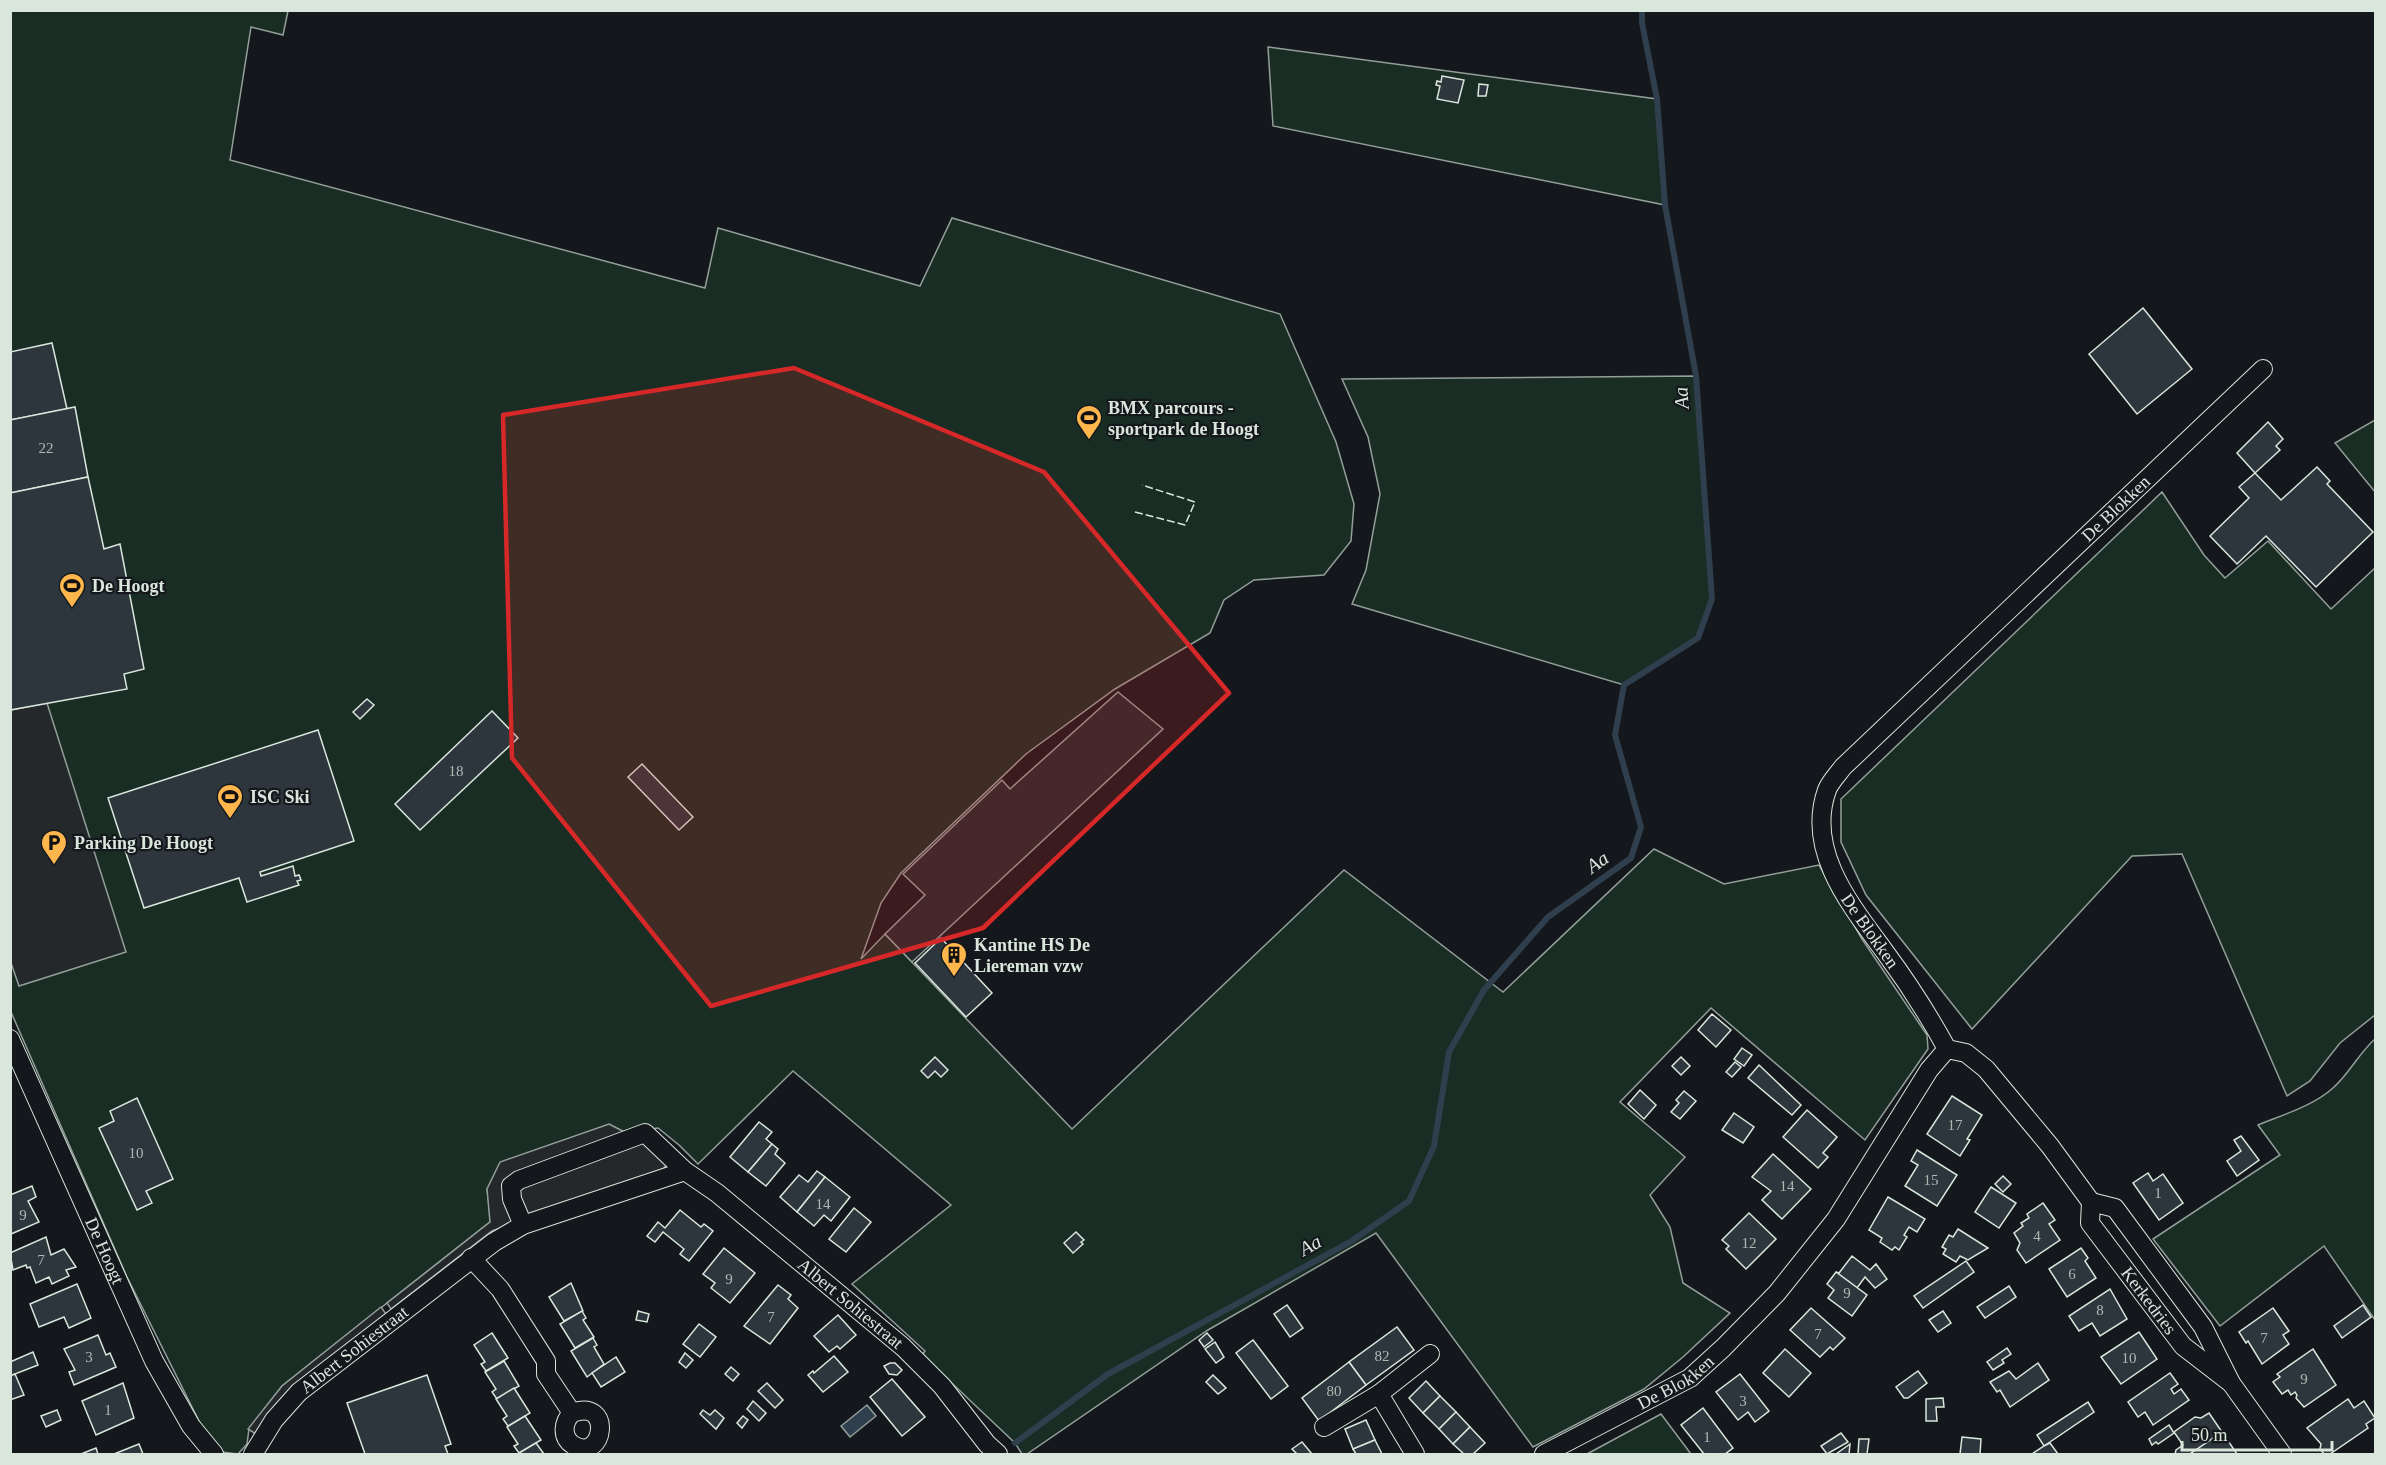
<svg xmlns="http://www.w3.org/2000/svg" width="2386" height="1465" viewBox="0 0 2386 1465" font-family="Georgia,serif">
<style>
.green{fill:#1a2d24;stroke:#939e99;stroke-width:1.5}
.parking{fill:#24282b;stroke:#939e99;stroke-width:1.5}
.water{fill:#2f3f4d;stroke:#939e99;stroke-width:1.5}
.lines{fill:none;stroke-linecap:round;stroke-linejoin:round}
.stream{stroke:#2f3f4d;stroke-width:6}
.building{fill:#2c363c;stroke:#d8e6dc;stroke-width:1.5}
.minor-casing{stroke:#d8e6dc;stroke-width:20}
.minor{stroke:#14181c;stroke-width:18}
.fence{stroke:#d8e6dc;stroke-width:1.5;stroke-dasharray:8 3;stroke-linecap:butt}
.marked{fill:#d62828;fill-opacity:0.2;stroke:#d62828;stroke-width:4.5;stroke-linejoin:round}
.labels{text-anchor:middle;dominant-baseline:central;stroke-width:4.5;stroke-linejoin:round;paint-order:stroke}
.number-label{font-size:15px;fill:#adbab4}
.poi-label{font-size:18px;font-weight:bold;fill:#d8e6dc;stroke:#14181c;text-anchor:start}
.street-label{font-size:18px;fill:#d8e6dc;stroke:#14181c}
.water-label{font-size:20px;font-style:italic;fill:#d8e6dc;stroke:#14181c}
</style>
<rect width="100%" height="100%" fill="#14181c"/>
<!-- green -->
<g class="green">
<polygon points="10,11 288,11 283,35 251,27 230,160 705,288 718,228 920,286 952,218 1280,314 1336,442 1354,504 1351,541 1324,575 1254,580 1224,600 1210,633 1115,689 1026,754 901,873 881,903 861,959 885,934 1072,1129 1344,870 1503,992 1654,849 1724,884 1819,865 1862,939 1927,1035 1928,1049 1865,1140 1711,1008 1620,1102 1685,1157 1650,1195 1670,1227 1683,1283 1730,1313 1683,1357 1644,1389 1533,1447 1376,1233 1208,1330 1027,1454 1022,1454 1015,1443 922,1355 925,1351 852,1284 951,1205 793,1071 698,1164 679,1145 658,1128 627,1132 487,1189 491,1221 282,1386 249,1429 247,1444 238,1454 221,1452 201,1425 127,1277 11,1012"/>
<polygon points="1268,47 1657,99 1665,205 1273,126"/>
<polygon points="1696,376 1712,599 1698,638 1624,685 1352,604 1366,570 1380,494 1368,437 1342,379"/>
<polygon points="2375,420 2375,492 2335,443"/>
<polygon points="2162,492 2204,555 2225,578 2268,541 2331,609 2375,568 2375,1015 2340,1043 2310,1081 2287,1096 2182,854 2132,856 1972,1029 1866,895 1841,842 1841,799"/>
<path d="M2375 1039V1320L2324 1246 2220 1326 2153 1239 2280 1155 2258 1125C2282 1115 2313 1106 2333 1088 2349 1074 2359 1053 2375 1039Z"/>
<polygon points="1661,1414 1691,1454 1587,1454"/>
</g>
<!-- parking -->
<g class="parking">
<polygon points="1118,692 1163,729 912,962 885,934 925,895 903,874 1002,780 1010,789"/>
<polygon points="47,703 126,952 19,986 10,960 11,710"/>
<polygon points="609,1124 646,1143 669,1162 663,1169 492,1231 391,1309 387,1303 490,1222 487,1189 500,1162"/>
<polygon points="381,1307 386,1314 289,1390 256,1434 248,1429 282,1386"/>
</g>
<!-- water -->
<polygon class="water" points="867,1405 876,1416 850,1437 841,1426"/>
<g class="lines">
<!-- stream -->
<polyline class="stream" points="1015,1443 1108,1374 1350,1242 1409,1201 1434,1146 1449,1052 1484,990 1548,917 1631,858 1641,827 1615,735 1624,685 1698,638 1712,599 1696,376 1665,205 1657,99 1642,23 1642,10"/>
</g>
<!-- building -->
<g class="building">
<polygon points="1442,76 1464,80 1458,103 1437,99 1440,86 1436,85 1437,81 1441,82"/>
<polygon points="1479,84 1488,85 1486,96 1478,96"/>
<polygon points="2143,308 2192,369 2137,414 2089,354"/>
<polygon points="52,343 67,409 10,420 10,352"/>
<polygon points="75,407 88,477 10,493 10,420"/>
<polygon points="2268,422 2283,439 2276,446 2280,450 2255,473 2237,453"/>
<polygon points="2317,467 2330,481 2327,484 2373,532 2316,587 2266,536 2237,564 2210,536 2249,498 2239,487 2255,473 2281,500"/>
<polygon points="88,477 104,549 120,544 144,669 124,674 127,689 10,710 10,493"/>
<polygon points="367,699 374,705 360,719 353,712"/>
<polygon points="492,711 518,738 420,830 395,804"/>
<polygon points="318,730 354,841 260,872 261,876 293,866 295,876 299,875 301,880 297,881 299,885 247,902 239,878 144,908 108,798"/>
<polygon points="642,764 693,817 679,830 628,777"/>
<polygon points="941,938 992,993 966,1017 915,963"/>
<polygon points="1712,1014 1731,1030 1716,1047 1698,1030"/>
<polygon points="1742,1048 1752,1055 1744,1066 1734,1059"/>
<polygon points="935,1057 948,1070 941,1077 935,1071 928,1078 921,1071"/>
<polygon points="1681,1057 1690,1066 1681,1075 1672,1066"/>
<polygon points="1735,1062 1741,1067 1732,1077 1726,1072"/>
<polygon points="1759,1065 1801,1105 1792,1115 1748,1078"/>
<polygon points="1640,1090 1656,1105 1644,1119 1628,1104"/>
<polygon points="1684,1091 1696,1101 1680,1119 1671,1112 1679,1103 1676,1100"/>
<polygon points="1952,1096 1982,1115 1967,1139 1970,1140 1960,1156 1927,1134"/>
<polygon points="137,1098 173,1179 146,1191 152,1203 137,1210 99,1128 114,1121 110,1111"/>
<polygon points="1807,1110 1837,1137 1823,1153 1828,1157 1818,1168 1783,1137"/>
<polygon points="1734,1113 1754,1127 1743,1143 1722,1130"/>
<polygon points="759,1122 772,1132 766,1139 772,1144 748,1172 730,1157"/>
<polygon points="2241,1136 2259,1160 2237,1176 2227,1161 2241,1151 2234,1140"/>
<polygon points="772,1144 778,1149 775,1154 785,1163 766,1186 748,1172"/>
<polygon points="1917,1150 1957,1175 1937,1206 1905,1186 1918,1165 1911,1161"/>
<polygon points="1773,1154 1811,1189 1782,1219 1762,1200 1771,1191 1752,1177"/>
<polygon points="817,1171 825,1177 797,1212 780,1197 799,1175 808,1182"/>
<polygon points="2148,1173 2153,1181 2163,1174 2183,1203 2159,1220 2133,1183"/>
<polygon points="2003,1176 2011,1184 2003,1192 1995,1184"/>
<polygon points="825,1177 850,1197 831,1221 824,1215 814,1226 797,1212"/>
<polygon points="32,1186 36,1197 28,1201 39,1222 11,1234 10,1195"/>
<polygon points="1991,1187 2016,1203 1999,1228 1975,1212"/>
<polygon points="1888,1197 1925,1219 1917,1232 1909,1227 1904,1235 1907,1237 1899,1250 1895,1247 1892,1250 1880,1242 1882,1238 1869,1230"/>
<polygon points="2043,1203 2055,1220 2049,1224 2060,1240 2026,1263 2017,1250 2020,1243 2014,1233 2023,1226 2021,1223 2029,1218 2027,1214"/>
<polygon points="854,1208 871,1222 846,1252 829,1239"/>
<polygon points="680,1210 701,1227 704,1224 713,1231 689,1261 680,1254 684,1249 663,1232 655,1242 647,1236 658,1222 665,1228"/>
<polygon points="1749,1213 1776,1239 1746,1269 1726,1249 1729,1246 1722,1240"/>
<polygon points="1958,1229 1988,1248 1968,1260 1960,1256 1956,1262 1943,1254 1946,1249 1942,1247 1949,1235 1953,1237"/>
<polygon points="1076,1232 1084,1240 1081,1242 1083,1244 1073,1253 1064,1243"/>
<polygon points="46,1237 51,1255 64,1249 76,1267 66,1270 69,1276 52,1284 49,1277 36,1283 30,1267 27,1268 26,1265 13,1270 10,1253"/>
<polygon points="724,1248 755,1273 730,1303 711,1288 715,1283 703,1274"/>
<polygon points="2081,1248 2088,1258 2085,1261 2096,1278 2067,1297 2049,1269"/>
<polygon points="1852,1256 1870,1270 1876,1264 1887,1279 1875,1288 1865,1277 1857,1288 1836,1272 1839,1273"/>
<polygon points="1966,1261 1974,1272 1923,1308 1914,1296"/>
<polygon points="1836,1272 1867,1295 1852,1316 1828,1298 1834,1290 1827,1284"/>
<polygon points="571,1283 583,1311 564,1321 549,1297"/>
<polygon points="77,1284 91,1318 69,1328 64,1317 39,1327 30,1304"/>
<polygon points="778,1285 791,1295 788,1299 798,1308 770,1344 744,1326"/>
<polygon points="2009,1286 2016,1297 1985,1318 1977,1307"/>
<polygon points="2110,1289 2127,1319 2100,1336 2092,1323 2079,1331 2069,1316"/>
<polygon points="1287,1305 1303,1328 1290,1337 1274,1314"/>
<polygon points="2363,1305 2371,1317 2342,1338 2334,1326"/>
<polygon points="1811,1308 1845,1338 1833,1350 1830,1347 1820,1357 1790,1330"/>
<polygon points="2273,1308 2289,1331 2283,1335 2289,1344 2262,1364 2248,1341 2246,1343 2239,1332"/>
<polygon points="582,1311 586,1318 583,1320 594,1337 575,1348 560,1324"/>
<polygon points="638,1311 649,1314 647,1322 636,1320"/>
<polygon points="1943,1311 1951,1323 1938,1332 1929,1320"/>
<polygon points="838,1315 856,1335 840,1349 837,1346 829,1352 814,1336"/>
<polygon points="699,1324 716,1337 700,1357 683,1344"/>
<polygon points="1397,1327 1414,1350 1366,1385 1349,1362"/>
<polygon points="2139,1332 2157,1359 2121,1384 2101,1357"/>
<polygon points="492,1333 508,1358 486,1371 481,1364 485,1362 474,1345"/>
<polygon points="1207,1333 1213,1340 1204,1347 1199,1340"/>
<polygon points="98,1335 106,1355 110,1353 116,1367 74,1385 69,1372 75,1370 64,1349"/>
<polygon points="593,1338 597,1345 594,1347 604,1364 587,1377 571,1351"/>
<polygon points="1253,1340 1288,1386 1271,1399 1236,1353"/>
<polygon points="1215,1342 1224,1357 1216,1363 1205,1349"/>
<polygon points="2007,1348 2011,1354 2002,1360 2004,1363 1993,1370 1987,1362"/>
<polygon points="1785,1349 1811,1373 1789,1397 1763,1373"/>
<polygon points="2313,1349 2336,1385 2304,1407 2296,1398 2297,1395 2295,1392 2291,1395 2288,1390 2282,1394 2273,1382 2280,1377 2277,1374"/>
<polygon points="33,1352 38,1365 10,1376 10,1362"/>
<polygon points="685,1353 693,1360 686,1368 679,1362"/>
<polygon points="834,1356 848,1372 823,1392 808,1375 813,1371 814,1373"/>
<polygon points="616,1357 625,1372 601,1387 592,1373"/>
<polygon points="504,1361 519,1386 497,1399 492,1392 496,1389 485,1372"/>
<polygon points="1349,1362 1366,1385 1319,1421 1302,1398"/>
<polygon points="890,1363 895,1363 902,1370 897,1375 889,1374 884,1366"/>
<polygon points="2038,1363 2049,1380 2010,1407 2000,1390 1997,1392 1990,1382 2009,1371 2016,1379"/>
<polygon points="731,1367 739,1374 733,1381 725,1374"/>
<polygon points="1918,1371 1927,1383 1908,1398 1904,1398 1896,1387"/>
<polygon points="2170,1373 2178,1384 2171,1389 2174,1394 2181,1389 2189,1400 2153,1425 2145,1412 2138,1417 2128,1402"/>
<polygon points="15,1374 24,1395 10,1400 10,1376"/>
<polygon points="1740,1374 1769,1411 1755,1422 1748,1412 1738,1420 1716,1392"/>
<polygon points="427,1375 451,1444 445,1446 448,1454 365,1454 347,1403"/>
<polygon points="1213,1375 1226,1388 1218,1394 1206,1382"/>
<polygon points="892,1379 925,1417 902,1436 870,1397"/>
<polygon points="1426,1381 1440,1396 1423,1413 1409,1398"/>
<polygon points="123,1383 134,1418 96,1435 82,1401"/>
<polygon points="767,1383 783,1400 775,1408 758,1391"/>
<polygon points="514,1388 530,1413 508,1426 503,1419 507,1416 496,1399"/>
<polygon points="1440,1396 1456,1412 1439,1429 1423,1413"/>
<polygon points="1943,1398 1944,1407 1936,1407 1937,1421 1926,1421 1926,1399"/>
<polygon points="2348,1399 2354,1408 2364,1401 2375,1418 2366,1424 2368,1428 2330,1454 2324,1454 2320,1449 2321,1444 2307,1428"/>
<polygon points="753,1401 766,1413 759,1421 747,1409"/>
<polygon points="2088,1402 2094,1412 2044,1446 2037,1435"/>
<polygon points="1703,1408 1733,1448 1725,1454 1704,1454 1681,1425"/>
<polygon points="57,1410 61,1420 46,1427 41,1416"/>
<polygon points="703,1410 710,1415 715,1410 724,1418 716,1429 700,1414"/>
<polygon points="1456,1412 1470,1427 1453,1444 1439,1429"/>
<polygon points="2209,1413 2222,1432 2190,1454 2175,1454 2176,1450 2183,1445 2174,1432 2195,1417 2201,1418"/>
<polygon points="525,1416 541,1440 519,1453 514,1446 518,1444 507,1427"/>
<polygon points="743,1416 748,1420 742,1428 737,1423"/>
<polygon points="1366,1420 1375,1440 1353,1449 1345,1429"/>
<polygon points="2169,1425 2174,1433 2158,1444 2156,1442 2152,1445 2149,1439"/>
<polygon points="1470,1427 1485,1443 1473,1454 1464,1454 1453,1444"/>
<polygon points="2222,1432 2237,1454 2190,1454"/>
<polygon points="1841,1433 1848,1442 1827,1454 1821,1446"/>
<polygon points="1962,1437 1981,1439 1980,1454 1960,1454"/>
<polygon points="1859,1439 1869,1439 1867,1454 1858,1454"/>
<polygon points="1375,1440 1382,1454 1356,1454 1353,1449"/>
<polygon points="1302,1442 1312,1454 1297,1454 1292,1449"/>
<polygon points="536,1443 544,1454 518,1454 519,1453"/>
<polygon points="2050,1443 2058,1454 2032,1454 2044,1446"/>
<polygon points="139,1444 143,1454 114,1454"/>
<polygon points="1850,1444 1849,1454 1836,1454"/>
<polygon points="96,1448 98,1454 81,1454"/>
</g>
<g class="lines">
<defs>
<g id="minor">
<path id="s1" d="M10 1039 154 1361 191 1426 214 1454"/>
<path id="s2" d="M1947 1049C1929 1016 1908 983 1885 952 1852 907 1805 851 1827 790 1830 782 1838 774 1843 767L2263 369"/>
<path id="s3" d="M1947 1049 1966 1053 1986 1069 2050 1146 2091 1202 2090 1223 2183 1346 2231 1383"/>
<polyline points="2091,1202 2115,1208 2203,1327 2231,1383 2282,1454"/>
<path id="s4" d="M523 1225 512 1199 511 1186 519 1180 645 1133 685 1171 717 1193 903 1347 942 1386 987 1444 998 1454"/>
<path d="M471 1258 500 1289 546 1361V1374L572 1413C563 1422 561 1437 573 1445 604 1464 614 1397 572 1413"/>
<polyline points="1379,1394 1415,1454"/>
<polyline points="1324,1427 1379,1394 1430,1354"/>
<path id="s5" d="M253 1454 274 1420 299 1392 494 1242 523 1225 685 1171"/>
<path id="s6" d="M1544 1454 1690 1378 1723 1348 1777 1293 1836 1219 1929 1070 1947 1049"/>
</g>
</defs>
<!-- minor casing -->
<use href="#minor" class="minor-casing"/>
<!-- minor -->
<use href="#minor" class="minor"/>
<!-- fence -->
<polyline class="fence" points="1135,512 1185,525 1195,502 1142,485"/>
</g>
<!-- marked area -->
<path class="marked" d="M794 368 1044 472 1229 693 983 928 711 1006 512 758 503 415Z"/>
<!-- icons -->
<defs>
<symbol id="stadium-pin" viewBox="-11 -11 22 30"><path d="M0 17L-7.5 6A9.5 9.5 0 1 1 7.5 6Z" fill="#ffb74d" stroke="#14181c"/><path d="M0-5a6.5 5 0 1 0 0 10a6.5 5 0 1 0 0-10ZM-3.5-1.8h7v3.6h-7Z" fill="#111"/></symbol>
<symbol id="parking-pin" viewBox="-11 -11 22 30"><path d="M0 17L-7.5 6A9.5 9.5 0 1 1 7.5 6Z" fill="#ffb74d" stroke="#14181c"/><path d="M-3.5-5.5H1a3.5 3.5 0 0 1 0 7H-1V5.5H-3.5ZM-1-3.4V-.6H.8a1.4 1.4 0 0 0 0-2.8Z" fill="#111"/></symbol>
<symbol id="building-pin" viewBox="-11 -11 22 30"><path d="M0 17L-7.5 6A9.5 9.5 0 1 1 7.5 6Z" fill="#ffb74d" stroke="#14181c"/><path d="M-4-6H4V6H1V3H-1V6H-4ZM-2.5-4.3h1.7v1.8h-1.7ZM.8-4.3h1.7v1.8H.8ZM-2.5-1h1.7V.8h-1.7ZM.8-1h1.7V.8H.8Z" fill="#111"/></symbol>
</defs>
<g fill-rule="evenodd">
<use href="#stadium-pin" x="1074" y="403" width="30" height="40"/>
<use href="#stadium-pin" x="57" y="571" width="30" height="40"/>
<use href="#stadium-pin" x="215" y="782" width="30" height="40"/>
<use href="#parking-pin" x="39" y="828" width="30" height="40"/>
<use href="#building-pin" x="939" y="940" width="30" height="40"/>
</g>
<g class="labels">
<!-- number labels -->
<g class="number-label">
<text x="46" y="448">22</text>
<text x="456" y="771">18</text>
<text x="1955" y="1125">17</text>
<text x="136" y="1153">10</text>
<text x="1931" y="1180">15</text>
<text x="1787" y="1186">14</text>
<text x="2158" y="1193">1</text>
<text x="823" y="1204">14</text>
<text x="23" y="1215">9</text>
<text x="2037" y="1236">4</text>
<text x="1749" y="1243">12</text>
<text x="41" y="1260">7</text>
<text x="2072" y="1274">6</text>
<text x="729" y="1279">9</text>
<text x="1847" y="1293">9</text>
<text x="2100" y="1310">8</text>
<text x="771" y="1317">7</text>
<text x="1818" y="1334">7</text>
<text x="2264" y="1338">7</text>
<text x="1382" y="1356">82</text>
<text x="89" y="1357">3</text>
<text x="2129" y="1358">10</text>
<text x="2304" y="1379">9</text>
<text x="1334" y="1391">80</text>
<text x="1743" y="1401">3</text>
<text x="108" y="1410">1</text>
<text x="1707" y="1437">1</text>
</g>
<!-- poi labels -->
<g class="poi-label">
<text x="1108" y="408">BMX parcours -<tspan x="1108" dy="21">sportpark de Hoogt</tspan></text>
<text x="92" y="586">De Hoogt</text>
<text x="250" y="797">ISC Ski</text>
<text x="74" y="843">Parking De Hoogt</text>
<text x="974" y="945">Kantine HS De<tspan x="974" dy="21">Liereman vzw</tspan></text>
</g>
<!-- street labels -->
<g class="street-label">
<text stroke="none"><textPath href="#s2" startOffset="699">De Blokken</textPath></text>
<text transform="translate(1870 931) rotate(55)">De Blokken</text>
<text stroke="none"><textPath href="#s1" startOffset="232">De Hoogt</textPath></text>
<text stroke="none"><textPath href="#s3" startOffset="333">Kerkedries</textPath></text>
<text stroke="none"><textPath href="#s4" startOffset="453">Albert Sohiestraat</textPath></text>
<text stroke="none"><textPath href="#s5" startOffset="147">Albert Sohiestraat</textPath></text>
<text stroke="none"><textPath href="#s6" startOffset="150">De Blokken</textPath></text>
</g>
<!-- water labels -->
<g class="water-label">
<text transform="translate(1681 398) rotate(-94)">Aa</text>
<text transform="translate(1597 862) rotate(-35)">Aa</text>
<text transform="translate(1310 1245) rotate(-29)">Aa</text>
</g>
</g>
<!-- border -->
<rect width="2386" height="1465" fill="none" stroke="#d8e6dc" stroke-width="24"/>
<!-- scale -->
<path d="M2182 1441v9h150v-9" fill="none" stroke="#d8e6dc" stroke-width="3"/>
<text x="2191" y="1441" font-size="18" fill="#d8e6dc" stroke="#14181c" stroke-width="4.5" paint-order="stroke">50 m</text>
</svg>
